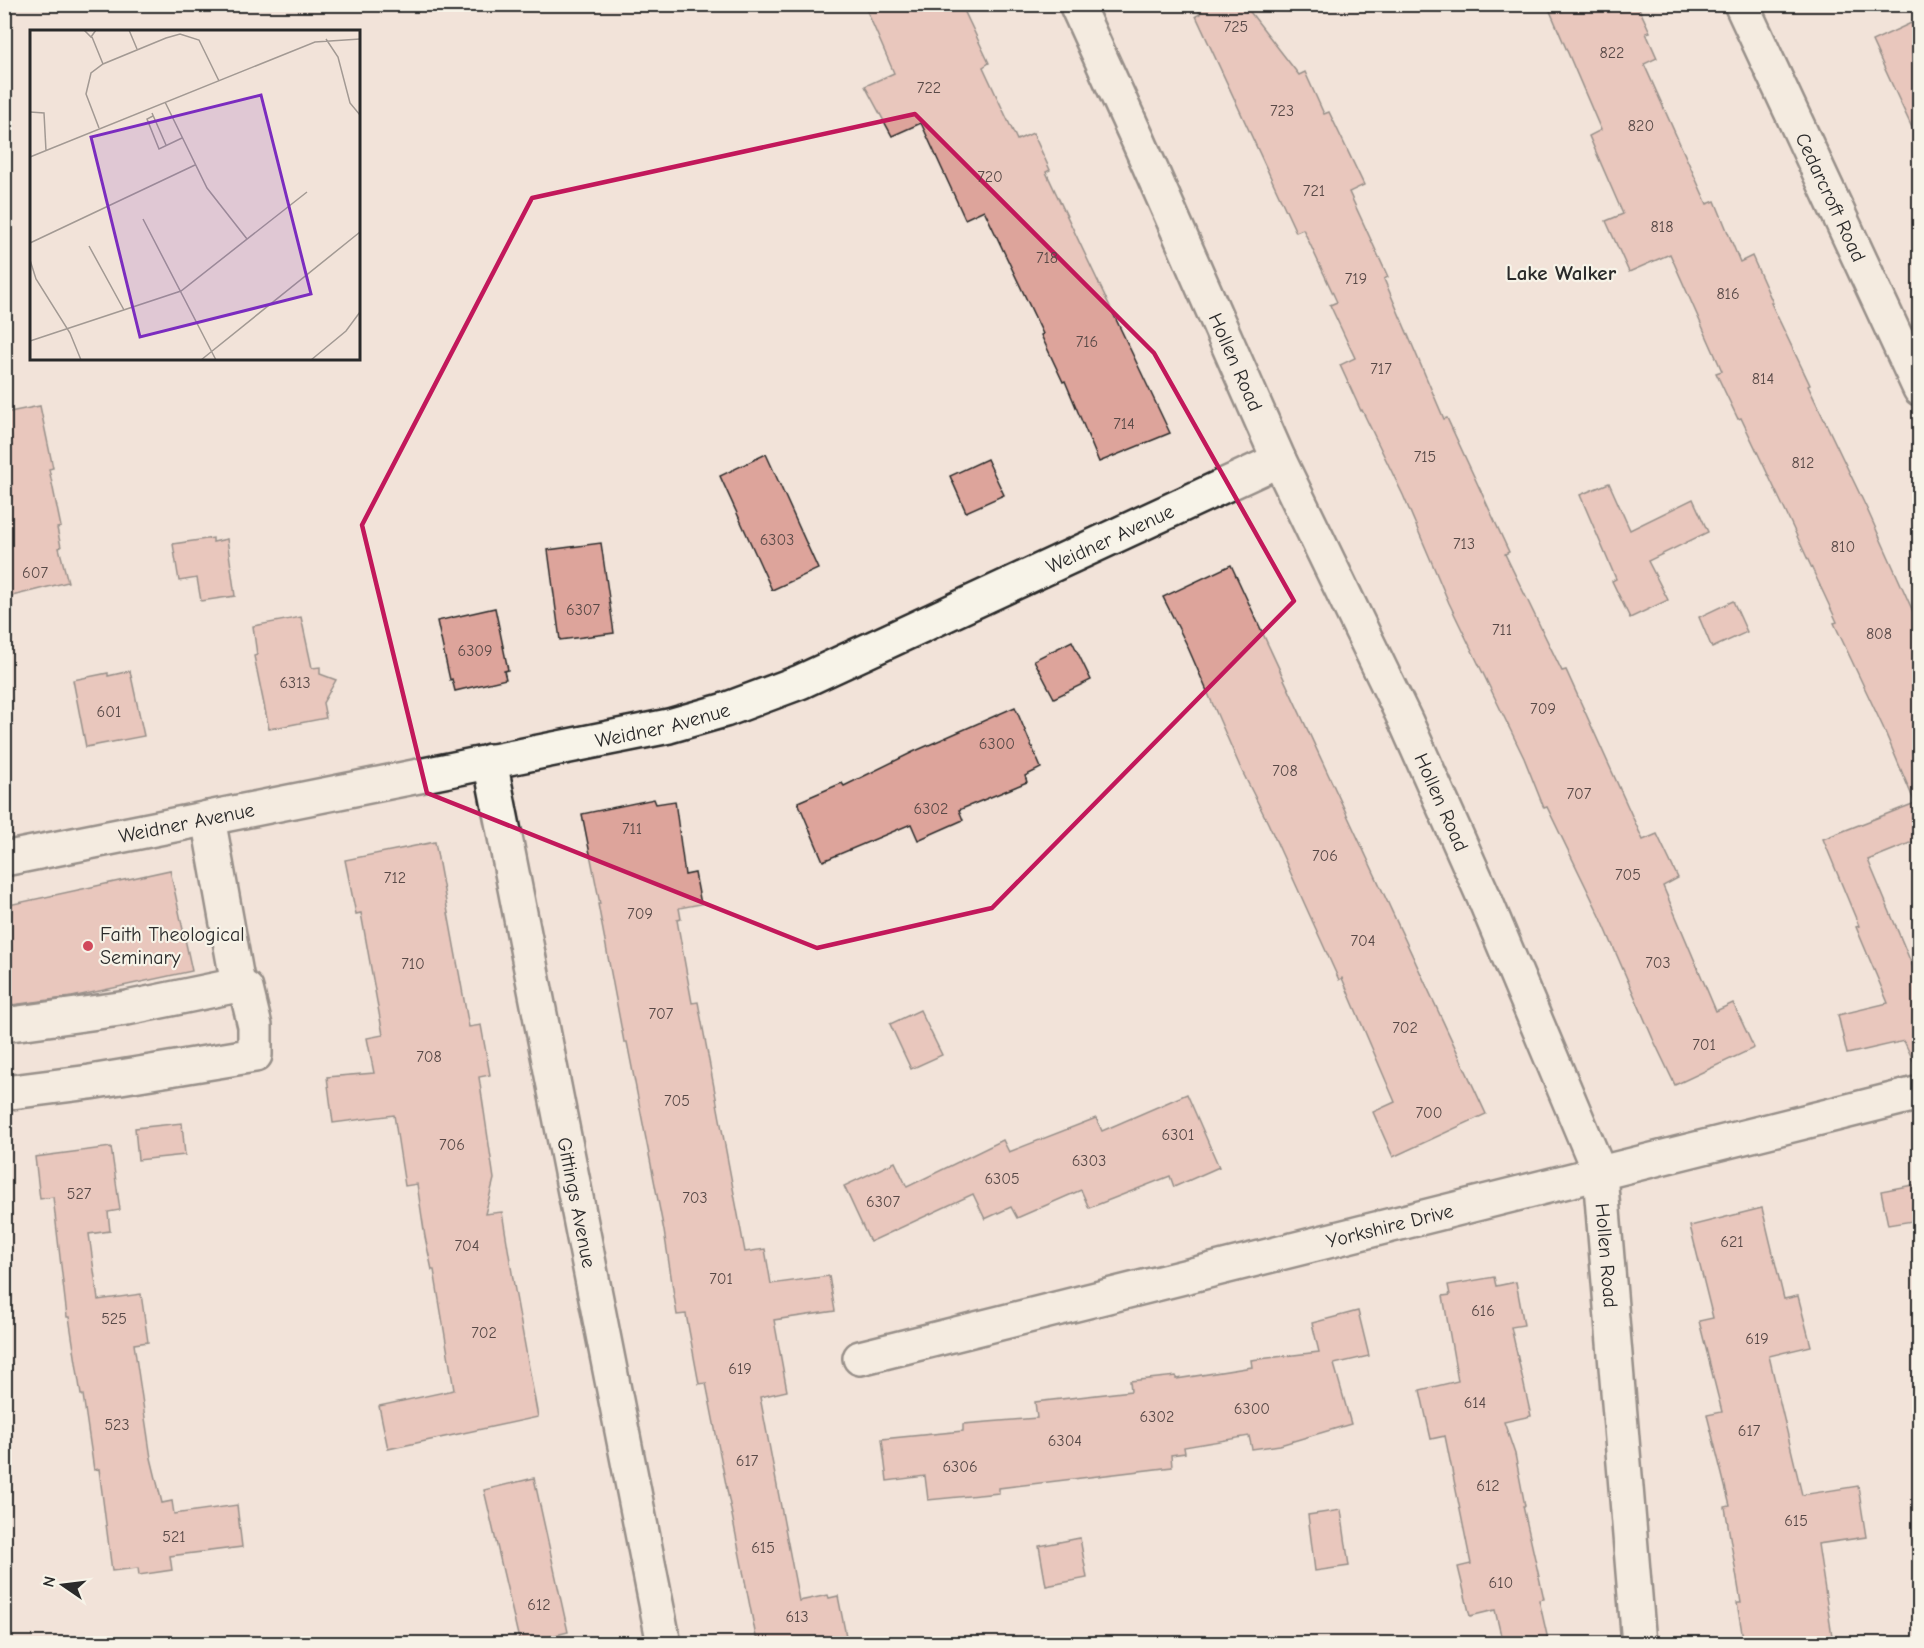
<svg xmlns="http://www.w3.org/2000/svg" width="1924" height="1648" viewBox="0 0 1924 1648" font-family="'Comic Neue',sans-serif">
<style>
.building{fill:#dda49b;stroke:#2b2b2b;stroke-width:1.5}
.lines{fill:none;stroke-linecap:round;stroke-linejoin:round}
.minor-casing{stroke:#2b2b2b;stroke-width:38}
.minor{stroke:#f7f3e8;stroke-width:33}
.marked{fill:none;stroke:#c2185b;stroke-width:4.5;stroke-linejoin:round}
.poi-dot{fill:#d1495b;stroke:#f7f3e8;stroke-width:2}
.labels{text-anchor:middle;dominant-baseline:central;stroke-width:4.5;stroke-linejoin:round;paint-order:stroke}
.number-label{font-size:16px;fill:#584947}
.street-label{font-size:20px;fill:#2b2b2b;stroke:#f7f3e8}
.poi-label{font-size:20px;fill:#2b2b2b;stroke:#f7f3e8;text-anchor:start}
.neighbourhood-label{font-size:21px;font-weight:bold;fill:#2b2b2b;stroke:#f7f3e8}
.inset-road{fill:none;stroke:#a29993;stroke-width:1.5}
.view{fill:#7b2cbf;fill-opacity:0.15;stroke:#7b2cbf;stroke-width:3}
.inset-edge{fill:none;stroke:#2b2b2b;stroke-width:3}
</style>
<rect width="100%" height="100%" fill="#f2e3d9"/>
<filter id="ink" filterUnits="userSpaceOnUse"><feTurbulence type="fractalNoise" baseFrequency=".0167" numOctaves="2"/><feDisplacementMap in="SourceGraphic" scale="12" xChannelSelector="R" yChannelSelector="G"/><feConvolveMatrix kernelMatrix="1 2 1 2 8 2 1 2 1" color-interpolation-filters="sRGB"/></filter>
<g filter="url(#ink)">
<!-- building -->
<g class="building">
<polygon points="864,4 961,4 989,63 983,67 1017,140 1033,133 1050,170 1046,172 1170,433 1099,462 1065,381 1063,382 1041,335 1043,334 984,210 965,219 921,123 892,136 865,86 894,73"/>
<polygon points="1196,4 1244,4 1299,75 1305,72 1324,114 1329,112 1364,185 1349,192 1388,277 1384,279 1444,419 1447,418 1509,552 1505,554 1562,671 1566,670 1643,840 1657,834 1678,878 1663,886 1716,1011 1733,1003 1754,1048 1675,1085 1653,1039 1600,916 1547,807 1544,808 1524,758 1449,603 1403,495 1362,410 1361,411 1340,365 1355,358 1330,305 1337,302 1303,229 1296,232 1196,16 1200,14"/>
<polygon points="1547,4 1637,4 1650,32 1646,33 1657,58 1644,64 1707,204 1715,201 1740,262 1752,256 1773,303 1771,303 1810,385 1808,386 1867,509 1920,627 1920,839 1868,860 1920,984 1920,1075 1904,1041 1847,1054 1838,1015 1888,1003 1856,927 1859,926 1823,839 1915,803 1883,727 1834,623 1837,622 1781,502 1741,418 1738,419 1716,373 1722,371 1670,254 1629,272 1606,221 1623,214 1589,136 1601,130"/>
<polygon points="1920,19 1920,145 1872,41"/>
<polygon points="40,406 53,468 49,469 61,527 57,528 61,547 59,548 68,582 4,598 4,413"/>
<polygon points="766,454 818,569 772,590 720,476"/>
<polygon points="987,459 1004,495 966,512 950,476"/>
<polygon points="1609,483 1630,530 1693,499 1708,532 1648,561 1668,600 1630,618 1612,581 1616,579 1580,495"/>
<polygon points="213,538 213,542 227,539 235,596 201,601 197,578 179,581 173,544"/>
<polygon points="601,543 614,633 560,640 548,550"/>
<polygon points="1231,565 1486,1114 1393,1157 1373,1112 1395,1102 1342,978 1339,980 1268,823 1241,769 1186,643 1163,597"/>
<polygon points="1733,601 1747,632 1712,648 1699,617"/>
<polygon points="495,608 508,670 504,671 506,679 455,691 452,679 450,680 437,621"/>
<polygon points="301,617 312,668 320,667 320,674 336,680 323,703 326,718 269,729 254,656 257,655 253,626"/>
<polygon points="1072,641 1091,680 1054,698 1034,660"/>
<polygon points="130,671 144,736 86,747 73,680 108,673 108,676"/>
<polygon points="1015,707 1041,768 1025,776 1027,782 959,810 963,820 918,840 911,824 823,861 798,802 842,783 844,786 913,752"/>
<polygon points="654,799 656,804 675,801 685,875 695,873 701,904 679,908 681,919 677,920 692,1003 698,1002 745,1252 765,1249 771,1284 829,1276 835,1311 774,1320 787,1391 760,1397 799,1601 828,1595 829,1598 838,1596 846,1636 837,1638 838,1644 760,1644 758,1637 756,1637 706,1383 699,1384 686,1314 677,1315 664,1231 627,1042 624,1042 598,904 600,904 582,814"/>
<polygon points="435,842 469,1027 481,1025 490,1075 479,1077 494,1179 485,1214 502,1212 514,1285 538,1417 388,1449 379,1406 454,1390 434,1270 432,1270 425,1237 417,1184 405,1186 394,1115 333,1123 327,1077 374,1073 367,1038 383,1035 361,913 356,914 345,860"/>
<polygon points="170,870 192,971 72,997 4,1006 4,906"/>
<polygon points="920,1010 942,1055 911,1069 890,1024"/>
<polygon points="1187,1094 1219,1167 1174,1187 1170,1176 1089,1208 1081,1190 1017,1218 1011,1207 985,1219 973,1194 870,1242 844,1186 895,1162 907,1187 1003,1140 1009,1152 1096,1118 1102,1131"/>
<polygon points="182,1123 185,1155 138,1160 135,1128"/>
<polygon points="111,1147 120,1210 108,1212 110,1231 89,1234 98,1300 141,1294 148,1342 134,1344 151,1458 162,1503 172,1501 174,1514 237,1505 242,1547 170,1556 172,1570 139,1575 138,1568 112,1571 99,1469 94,1470 83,1395 81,1395 69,1317 67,1317 53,1197 40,1199 35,1157"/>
<polygon points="1913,1185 1919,1220 1888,1225 1881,1191"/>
<polygon points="1762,1208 1784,1299 1798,1296 1811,1346 1769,1356 1802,1495 1858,1486 1866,1537 1818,1544 1832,1636 1780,1644 1744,1644 1737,1603 1741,1603 1725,1507 1730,1506 1707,1415 1722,1412 1699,1321 1713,1318 1690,1226"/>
<polygon points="1494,1277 1496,1286 1516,1282 1524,1325 1511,1327 1531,1416 1504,1422 1515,1454 1525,1506 1523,1506 1544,1599 1539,1600 1549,1644 1503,1644 1495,1610 1470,1616 1458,1567 1471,1564 1445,1436 1431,1439 1420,1390 1458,1381 1443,1296 1450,1295 1448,1285"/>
<polygon points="1358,1311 1369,1356 1334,1364 1351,1424 1280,1445 1252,1449 1249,1436 1184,1447 1185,1453 1171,1455 1172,1467 999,1488 999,1493 928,1500 925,1476 887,1481 882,1439 963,1431 963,1424 1037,1418 1035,1402 1131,1391 1130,1381 1176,1376 1176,1379 1252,1367 1251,1360 1319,1352 1312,1323"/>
<polygon points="534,1478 568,1632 520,1644 484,1490"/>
<polygon points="1341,1510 1349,1566 1315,1571 1308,1515"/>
<polygon points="1080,1538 1087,1578 1046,1586 1039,1546"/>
</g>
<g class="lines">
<defs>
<g id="minor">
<path id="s1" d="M1076 4 1138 140 1279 460 1406 722 1486 902 1600 1174 1639 1644"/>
<path id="s2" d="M1741 4 1920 389"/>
<path id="s3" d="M490 761 664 1644"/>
<polyline points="208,818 238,985"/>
<path id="s4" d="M4 859 669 726 725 710 800 682 1279 460"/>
<polyline points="4,1025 127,1008 238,985 246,989 255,1026 255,1055 90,1082 4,1093"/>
<path id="s5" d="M860 1358 1920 1093"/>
</g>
</defs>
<!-- minor casing -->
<use href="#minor" class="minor-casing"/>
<!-- minor -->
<use href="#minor" class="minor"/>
</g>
</g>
<!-- marked area -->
<path d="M0 0H1924V1648H0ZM915 114 1154 353 1294 601 992 908 817 948 427 793 362 525 532 198Z" fill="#f2e3d9" fill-opacity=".55" fill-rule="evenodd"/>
<path class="marked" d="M915 114 1154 353 1294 601 992 908 817 948 427 793 362 525 532 198Z"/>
<!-- markers -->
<circle class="poi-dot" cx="88" cy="946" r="6"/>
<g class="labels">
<!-- number labels -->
<g class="number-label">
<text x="1236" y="27">725</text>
<text x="1612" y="53">822</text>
<text x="929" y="88">722</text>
<text x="1282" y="111">723</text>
<text x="1641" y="126">820</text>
<text x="990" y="177">720</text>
<text x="1314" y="191">721</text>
<text x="1662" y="227">818</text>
<text x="1047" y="258">718</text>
<text x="1356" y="279">719</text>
<text x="1728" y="294">816</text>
<text x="1087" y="342">716</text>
<text x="1381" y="369">717</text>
<text x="1763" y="379">814</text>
<text x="1124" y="424">714</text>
<text x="1425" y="457">715</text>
<text x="1803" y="463">812</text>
<text x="777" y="540">6303</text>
<text x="1464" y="544">713</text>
<text x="1843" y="547">810</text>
<text x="35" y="573">607</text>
<text x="583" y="610">6307</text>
<text x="1502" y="630">711</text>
<text x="1879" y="634">808</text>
<text x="475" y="651">6309</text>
<text x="295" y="683">6313</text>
<text x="1543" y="709">709</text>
<text x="109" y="712">601</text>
<text x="997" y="744">6300</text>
<text x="1285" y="771">708</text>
<text x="1579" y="794">707</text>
<text x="931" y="809">6302</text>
<text x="632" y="829">711</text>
<text x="1325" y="856">706</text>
<text x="1628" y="875">705</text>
<text x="395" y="878">712</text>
<text x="640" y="914">709</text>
<text x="1363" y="941">704</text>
<text x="1658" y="963">703</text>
<text x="413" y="964">710</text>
<text x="661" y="1014">707</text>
<text x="1405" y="1028">702</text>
<text x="1704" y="1045">701</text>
<text x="429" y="1057">708</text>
<text x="677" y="1101">705</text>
<text x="1429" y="1113">700</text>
<text x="1178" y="1135">6301</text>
<text x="452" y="1145">706</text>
<text x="1089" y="1161">6303</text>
<text x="1002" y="1179">6305</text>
<text x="79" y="1194">527</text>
<text x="695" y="1198">703</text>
<text x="883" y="1202">6307</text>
<text x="1732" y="1242">621</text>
<text x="467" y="1246">704</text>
<text x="721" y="1279">701</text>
<text x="1483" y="1311">616</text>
<text x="114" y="1319">525</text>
<text x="484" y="1333">702</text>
<text x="1757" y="1339">619</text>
<text x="740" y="1369">619</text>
<text x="1475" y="1403">614</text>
<text x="1252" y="1409">6300</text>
<text x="1157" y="1417">6302</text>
<text x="117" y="1425">523</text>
<text x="1749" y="1431">617</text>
<text x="1065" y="1441">6304</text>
<text x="747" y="1461">617</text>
<text x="960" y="1467">6306</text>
<text x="1488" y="1486">612</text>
<text x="1796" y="1521">615</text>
<text x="174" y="1537">521</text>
<text x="763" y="1548">615</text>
<text x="1501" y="1583">610</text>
<text x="539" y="1605">612</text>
<text x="797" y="1617">613</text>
</g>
<!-- street labels -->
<g class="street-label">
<text stroke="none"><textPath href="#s2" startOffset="213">Cedarcroft Road</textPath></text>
<text stroke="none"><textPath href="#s1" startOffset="392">Hollen Road</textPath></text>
<text stroke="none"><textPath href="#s4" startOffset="1158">Weidner Avenue</textPath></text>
<text stroke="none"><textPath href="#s4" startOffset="672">Weidner Avenue</textPath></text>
<text stroke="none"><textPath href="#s1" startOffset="878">Hollen Road</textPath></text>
<text stroke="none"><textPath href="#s4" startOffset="186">Weidner Avenue</textPath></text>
<text stroke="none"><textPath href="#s3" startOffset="450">Gittings Avenue</textPath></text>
<text stroke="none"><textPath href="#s5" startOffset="546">Yorkshire Drive</textPath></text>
<text stroke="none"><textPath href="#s1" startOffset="1364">Hollen Road</textPath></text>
</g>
<!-- poi labels -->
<g class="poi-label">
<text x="100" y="934">Faith Theological<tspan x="100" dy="23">Seminary</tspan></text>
</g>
<!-- neighbourhood labels -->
<g class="neighbourhood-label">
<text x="1561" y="273">Lake Walker</text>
</g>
</g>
<!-- overview -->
<g transform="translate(30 30)">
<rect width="330" height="330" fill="#f2e3d9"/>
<path class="inset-road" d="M54 0 61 7 66 0M99 0 107 19M62 7 73 34M296 9 308 27 320 73 330 85M135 72 177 158 217 209M0 82 14 83 16 121M122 83 136 115M123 86 117 89 129 119 152 108M69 98 56 64 61 43 73 34 136 8 150 4 169 10 189 51M0 127 285 12 330 9M113 189 186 330M0 213 165 135M59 216 94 280M0 230 6 249 40 303 51 330M0 311 151 261 277 162M171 330 330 202M281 330 316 301 330 282"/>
<path class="view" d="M231 65 281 264 110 307 61 107Z"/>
<rect width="330" height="330" class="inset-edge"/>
</g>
<!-- margin -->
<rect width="1924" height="1648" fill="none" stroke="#f7f3e8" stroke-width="24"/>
<rect x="12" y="12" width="1900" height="1624" fill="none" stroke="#2b2b2b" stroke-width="2" filter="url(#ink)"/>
<!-- north arrow -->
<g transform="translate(63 1585) rotate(284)" stroke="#f7f3e8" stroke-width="4.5" paint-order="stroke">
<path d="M0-4.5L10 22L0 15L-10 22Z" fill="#2b2b2b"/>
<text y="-9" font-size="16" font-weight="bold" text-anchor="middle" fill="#2b2b2b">N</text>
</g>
</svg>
